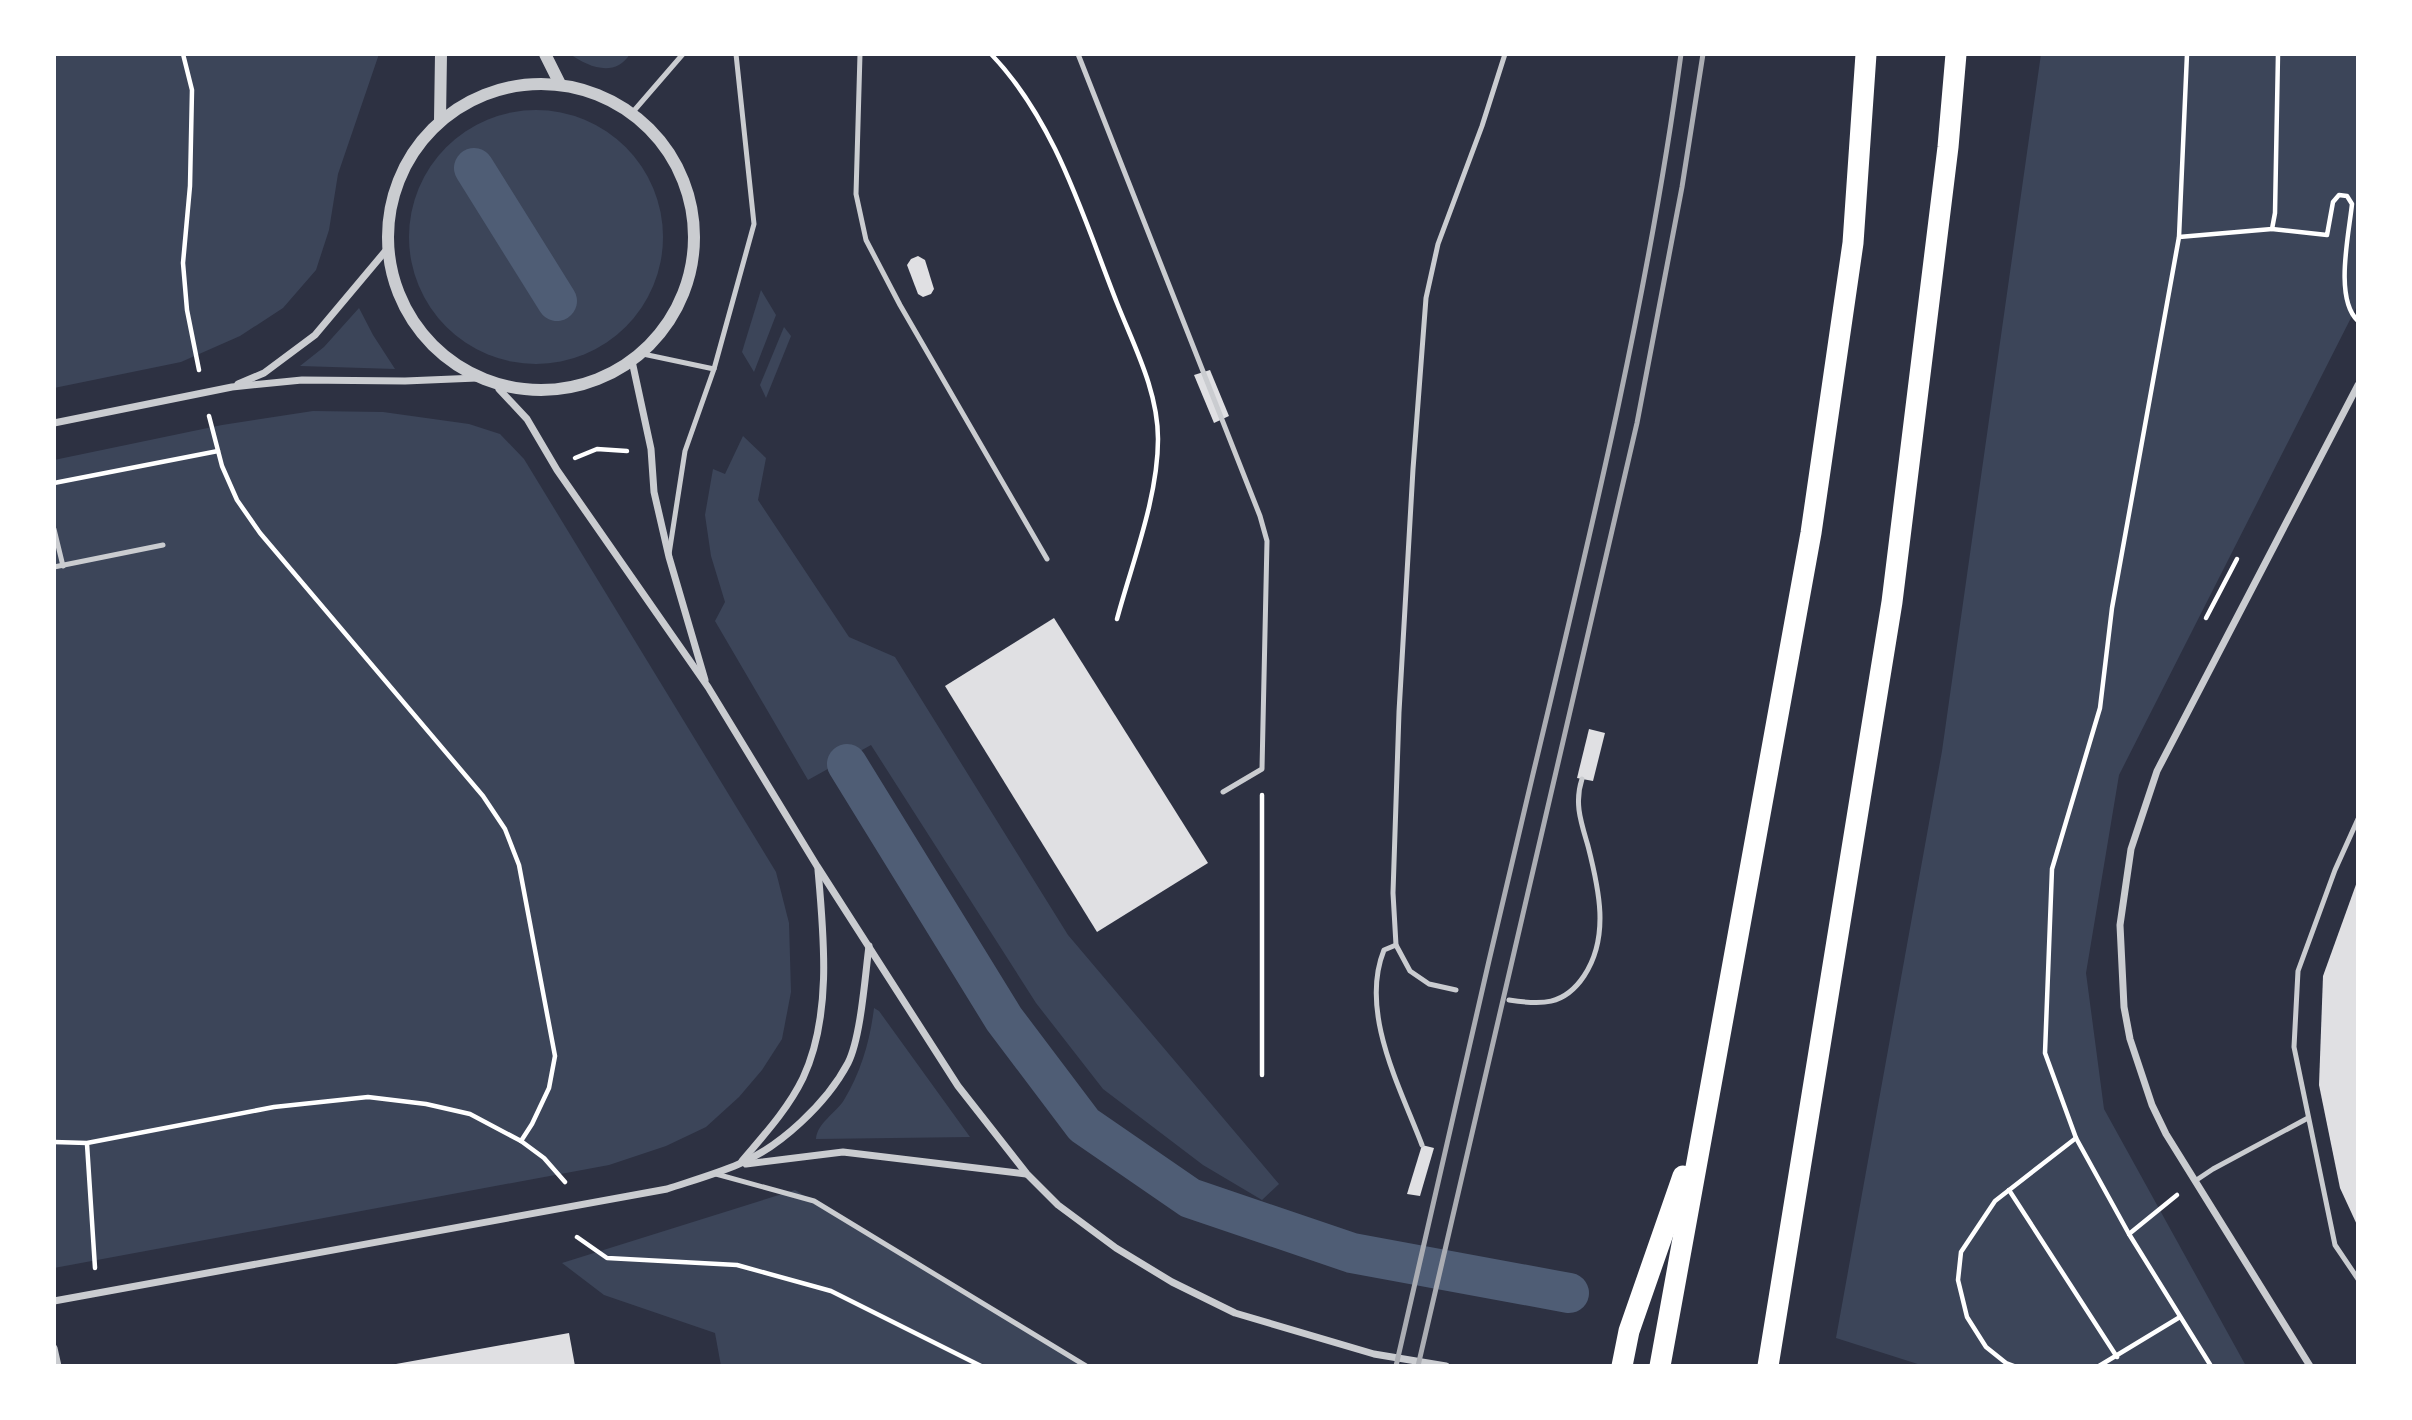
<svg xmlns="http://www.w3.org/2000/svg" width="2412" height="1420" viewBox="0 0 2412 1420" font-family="Karla,sans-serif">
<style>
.green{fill:#3c4559}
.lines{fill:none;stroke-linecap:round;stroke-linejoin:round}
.canal{stroke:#4f5d75;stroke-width:40}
.building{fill:#e0e0e3}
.path{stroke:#fff;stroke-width:4.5}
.service{stroke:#caccd0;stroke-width:5}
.minor{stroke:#caccd0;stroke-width:7}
.tertiary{stroke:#caccd0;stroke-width:12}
.motorway{stroke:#fff;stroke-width:21}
.rail{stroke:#abadb3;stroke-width:5}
</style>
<rect width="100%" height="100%" fill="#2d3142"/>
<!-- green -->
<g class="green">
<polygon points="54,54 379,54 338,174 329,230 316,270 283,308 240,336 181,362 54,388"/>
<path d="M570 54H630C615 78 588 67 570 54Z"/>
<polygon points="2041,54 2358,54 2358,304 2119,775 2086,973 2104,1109 2246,1366 1924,1366 1836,1338 1942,751"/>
<circle cx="536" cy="237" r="127"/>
<polygon points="761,290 776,315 754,372 742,352"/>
<polygon points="359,308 373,335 395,369 300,366 324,347"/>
<polygon points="784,327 791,336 766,398 760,385"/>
<polygon points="313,411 383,412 469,424 500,434 524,459 776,872 789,923 791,992 782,1039 762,1070 739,1097 706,1127 666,1146 609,1165 54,1268 54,460 222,425"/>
<polygon points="743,436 766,458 758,500 849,637 895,657 1068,935 1279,1184 1262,1200 1203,1165 1103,1089 1036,1003 871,745 808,780 715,621 725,602 711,556 705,515 713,469 725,474"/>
<path d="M874 1008 879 1011 970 1137 816 1139C817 1123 836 1113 844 1100 861 1072 870 1041 874 1008Z"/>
<polygon points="795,1190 1085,1366 721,1366 715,1333 604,1295 562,1263"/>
</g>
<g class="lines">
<!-- canal -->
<g class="canal">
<polyline points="474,168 557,301"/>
<polyline points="847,764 1004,1019 1084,1125 1190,1198 1352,1253 1569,1293"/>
</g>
</g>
<!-- building -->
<g class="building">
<polygon points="918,256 925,260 934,289 931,294 923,297 918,294 907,265 911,259"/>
<polygon points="1210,370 1229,416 1214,423 1194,375"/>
<polygon points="1054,618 1208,863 1097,932 945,686"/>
<polygon points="1589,729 1605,733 1593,781 1577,778"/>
<polygon points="2358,879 2358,1227 2340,1188 2319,1085 2323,976"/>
<polygon points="1422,1145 1434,1148 1420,1196 1407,1194"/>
<polygon points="569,1333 575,1366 397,1366 396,1364"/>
</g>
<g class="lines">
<!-- path -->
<g class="path">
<polyline points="183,54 192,90 190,186 183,263 187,310 199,370"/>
<path d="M991 54C1056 122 1083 217 1117 303 1134 346 1158 391 1158 439 1158 498 1132 563 1117 619"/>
<polyline points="2187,54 2179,237 2112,608 2100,708 2052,869 2045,1053 2076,1138 2129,1234 2211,1366"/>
<path d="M2272 229 2327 235 2333 202 2339 195 2347 196 2352 204C2349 234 2334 299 2358 321"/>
<polyline points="2179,237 2272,229 2275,213 2278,54"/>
<polyline points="209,416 222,466 237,500 260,533 483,796 505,829 519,865 555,1056 549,1088 532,1124 521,1141"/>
<polyline points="575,458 597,449 627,451"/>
<polyline points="54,483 218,451"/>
<polyline points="2206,618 2237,559"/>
<polyline points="1262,1075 1262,795"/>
<polyline points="54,1142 87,1143 274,1107 368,1097 426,1104 470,1114 521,1141 544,1158 565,1182"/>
<polyline points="87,1144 95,1268"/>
<polyline points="2009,1190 2117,1357"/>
<polyline points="2129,1234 2177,1195"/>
<polyline points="577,1237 607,1258 737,1265 831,1291 981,1366"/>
<polyline points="2014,1366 2006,1363 1986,1347 1967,1317 1958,1280 1961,1252 1995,1201 2076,1138"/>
<polyline points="2099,1366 2180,1317"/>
</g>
<!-- service -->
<g class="service">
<polyline points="860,54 856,194 866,240 900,305 1047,559"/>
<polyline points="1078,54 1260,516 1267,541 1262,769 1223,792"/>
<polyline points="632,113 683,54"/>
<polyline points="643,354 714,369"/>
<polyline points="54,529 63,566"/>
<polyline points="669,554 685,451 714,369 754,224 736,54"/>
<polyline points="54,567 163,545"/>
<polyline points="2358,819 2335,870 2298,971 2294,1047 2335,1245 2358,1279"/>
<path d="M1396 945 1384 950C1359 1012 1400 1087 1422 1145"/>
<polyline points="1456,990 1429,984 1410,971 1396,945 1393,893 1399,712 1413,469 1426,298 1438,244 1482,126 1505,54"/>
<path d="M1509 1000C1541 1005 1564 1006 1584 976 1610 937 1599 889 1588 846 1581 822 1574 803 1582 779"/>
<polyline points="716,1174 814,1201 1086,1366"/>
<polyline points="2195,1181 2213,1169 2308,1118"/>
</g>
<!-- minor -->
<g class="minor">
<polyline points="632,361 651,449 654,492 669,557 705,680"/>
<polyline points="238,384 264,373 315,335 388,248"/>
<polyline points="499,389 527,419 557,470 708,687 817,866 958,1086 1027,1174 1058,1205 1116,1248 1172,1282 1235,1313 1374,1354 1446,1366"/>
<polyline points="54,423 232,387 302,380 405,381 477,378"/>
<path d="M742 1161C764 1135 788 1109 803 1078 832 1016 824 937 818 870"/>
<polyline points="746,1164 843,1152 1026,1174"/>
<path d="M54 1301 667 1189C691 1181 716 1174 739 1164 780 1147 827 1103 848 1063 861 1037 865 976 869 946"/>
<polyline points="54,1348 58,1366"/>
<polyline points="2310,1366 2166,1134 2152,1105 2130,1039 2124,1007 2120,925 2131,849 2157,771 2358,385"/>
</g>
<!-- tertiary -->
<g class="tertiary">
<polyline points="545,54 560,84"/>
<circle cx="541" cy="237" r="153"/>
<polyline points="440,120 441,54"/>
</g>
<!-- motorway -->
<g class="motorway">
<polyline points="1622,1366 1629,1331 1683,1176"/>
<polyline points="1660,1366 1811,533 1853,243 1866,54"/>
<polyline points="1768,1366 1892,602 1948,147 1956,54"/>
</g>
<!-- rail -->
<g class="rail">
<path d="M1396 1366C1441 1168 1486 971 1533 774 1590 536 1648 298 1681 54"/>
<polyline points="1418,1366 1637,423 1682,187 1703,54"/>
</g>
</g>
<!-- border -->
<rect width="2412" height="1420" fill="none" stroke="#ffffff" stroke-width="112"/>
</svg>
